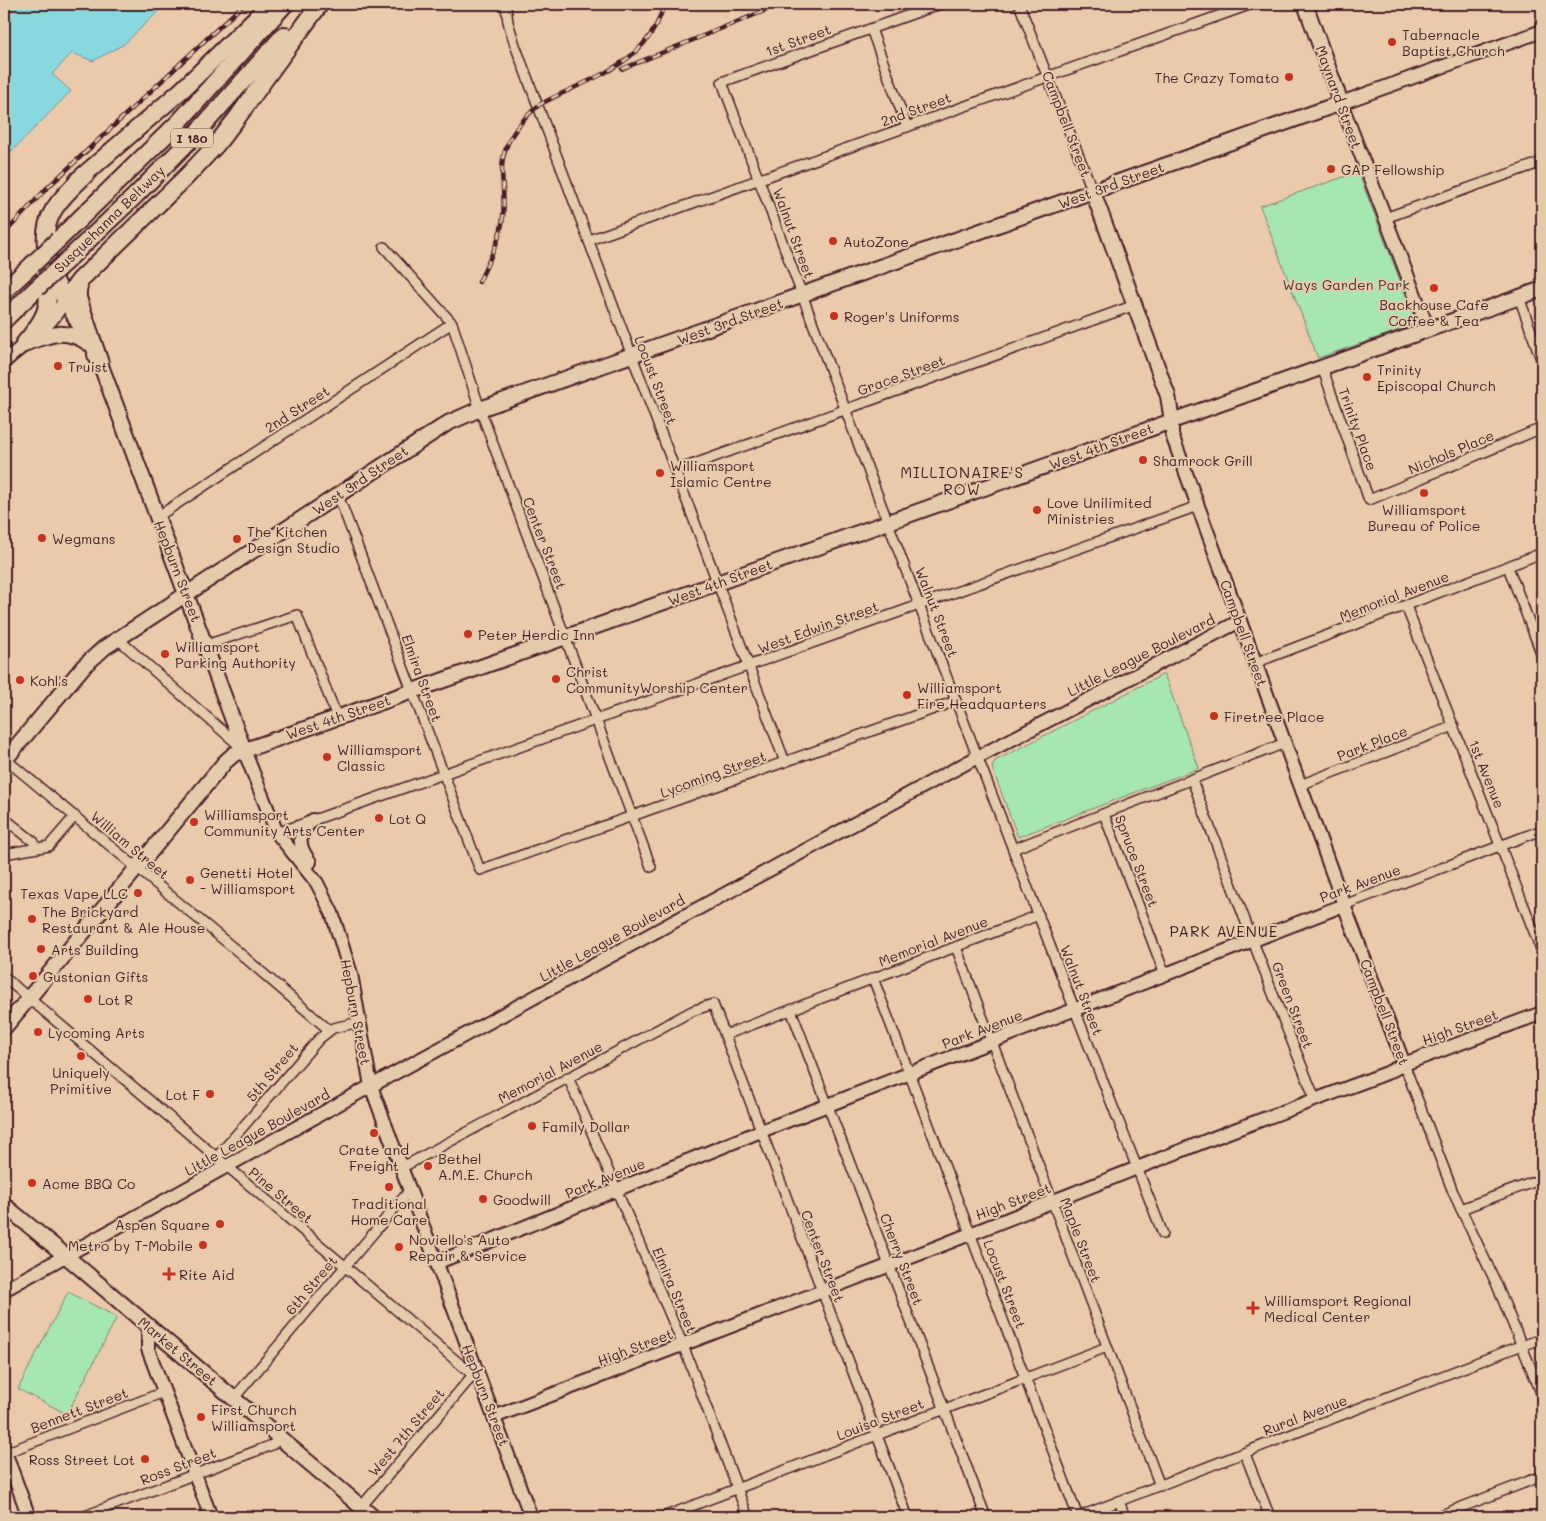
<svg xmlns="http://www.w3.org/2000/svg" width="1546" height="1521" viewBox="0 0 1546 1521" font-family="Mali,sans-serif">
<style>
.green{fill:#a6e7b1;stroke:#78836e}
.water{fill:#88d9df;stroke:#6f8f97}
.lines{fill:none;stroke-linecap:round;stroke-linejoin:round}
.street-casing{stroke:#4a1f2b;stroke-width:12}
.secondary-casing{stroke:#4a1f2b;stroke-width:16}
.primary-casing{stroke:#4a1f2b;stroke-width:18}
.highway-casing{stroke:#4a1f2b;stroke-width:20}
.street{stroke:#e4cbac;stroke-width:9}
.secondary{stroke:#e4cbac;stroke-width:12}
.primary{stroke:#e4cbac;stroke-width:14}
.highway{stroke:#e4cbac;stroke-width:16}
.rail-casing{stroke:#4a1f2b;stroke-width:4.5}
.rail{stroke:#e4cbac;stroke-width:2.5;stroke-dasharray:8;stroke-linecap:butt}
.highway-bridge-casing{stroke:#4a1f2b;stroke-width:20;stroke-linecap:butt}
.highway-bridge{stroke:#e4cbac;stroke-width:16}
.poi-dot{fill:#c8321e;stroke:#e4cbac;stroke-width:2}
.labels{text-anchor:middle;dominant-baseline:central;stroke-width:4;stroke-linejoin:round;paint-order:stroke}
.shield{fill:#e4cbac;stroke:#785352;stroke-width:1}
.shield-label{font-size:12px;font-weight:bold;fill:#4a1f2b}
.poi-label{font-size:14px;fill:#4a1f2b;stroke:#e4cbac;text-anchor:start}
.street-label{font-size:14px;fill:#4a1f2b;stroke:#e4cbac}
.park-label{font-size:14px;fill:#533338;stroke:#e4cbac}
.neighbourhood-label{font-size:15px;letter-spacing:1px;fill:#4a1f2b;stroke:#e4cbac}
</style>
<rect width="100%" height="100%" fill="#ebcaac"/>
<filter id="ink" filterUnits="userSpaceOnUse"><feTurbulence type="fractalNoise" baseFrequency=".02" numOctaves="2"/><feDisplacementMap in="SourceGraphic" scale="10" xChannelSelector="R" yChannelSelector="G"/><feConvolveMatrix kernelMatrix="1 2 1 2 8 2 1 2 1" color-interpolation-filters="sRGB"/></filter>
<g filter="url(#ink)">
<!-- green -->
<g class="green">
<polygon points="1358,172 1417,324 1318,358 1260,206"/>
<polygon points="1164,674 1199,768 1018,837 992,768 995,761"/>
<polygon points="68,1292 117,1317 67,1414 18,1389"/>
</g>
<!-- water -->
<polygon class="water" points="4,4 166,4 124,44 93,61 72,53 52,74 71,91 5,158"/>
<g class="lines">
<defs>
<g id="street">
<polyline points="940,4 722,82 919,605 1069,995 1163,1234"/>
<polyline points="1019,4 1093,192"/>
<polyline points="506,7 508,22 515,45 785,762"/>
<polyline points="871,29 907,127"/>
<polyline points="1385,218 1542,162"/>
<polyline points="589,240 1252,4"/>
<polyline points="384,247 452,323 480,409 651,867"/>
<polyline points="1519,297 1542,362"/>
<polyline points="1322,367 1369,500 1542,428"/>
<polyline points="675,471 1135,305"/>
<polyline points="338,495 480,870 956,701"/>
<polyline points="157,517 452,323"/>
<polyline points="1508,567 1542,655"/>
<polyline points="1406,606 1542,952"/>
<polyline points="118,639 242,748"/>
<polyline points="206,645 297,615 337,717"/>
<polyline points="1255,663 1542,553"/>
<polyline points="4,758 236,950 329,1030"/>
<polyline points="1192,780 1273,994 1315,1099"/>
<polyline points="1300,785 1454,726"/>
<polyline points="1104,814 1165,975"/>
<polyline points="4,818 34,842 35,848"/>
<polyline points="277,833 1198,506"/>
<polyline points="1013,849 1285,743"/>
<polyline points="4,854 49,846 75,816"/>
<polyline points="1344,905 1542,830"/>
<polyline points="956,947 1160,1486"/>
<polyline points="4,977 473,1375"/>
<polyline points="873,978 1078,1517"/>
<polyline points="791,1010 986,1517"/>
<polyline points="725,1035 1039,915"/>
<polyline points="1404,1064 1453,1192 1496,1283 1542,1395"/>
<polyline points="568,1077 683,1345 748,1517"/>
<polyline points="216,1158 319,1039 333,1028 360,1022"/>
<polyline points="401,1168 692,1011 713,1004 908,1517"/>
<polyline points="1461,1209 1542,1179"/>
<polyline points="234,1398 409,1191"/>
<polyline points="5,1453 164,1392"/>
<polyline points="1245,1454 1270,1517"/>
<polyline points="1119,1501 1125,1517"/>
<polyline points="361,1507 473,1375 477,1374"/>
<polyline points="82,1517 272,1445 281,1438"/>
<polyline points="663,1517 1107,1347"/>
<polyline points="1078,1517 1517,1347 1542,1339"/>
<polyline points="1436,1517 1542,1476"/>
</g>
<g id="secondary">
<polyline points="1428,329 1341,103 1542,31"/>
<path d="M4 362C28 340 50 329 65 299"/>
<polyline points="1172,421 1172,435 1344,905 1404,1064"/>
<polyline points="244,750 277,833 317,883 332,913 351,974 371,1086 531,1517"/>
<path d="M310 862C297 845 297 834 313 820"/>
<polyline points="436,1263 761,1131 1344,905"/>
<polyline points="4,1290 371,1086 970,761 1240,621"/>
<polyline points="148,1325 148,1349 211,1517"/>
<polyline points="494,1417 932,1249 1226,1133 1387,1073 1404,1064 1542,1013"/>
<polyline points="4,1449 29,1517"/>
</g>
<g id="primary">
<polyline points="1093,192 1168,396 1172,421"/>
<polyline points="65,299 85,336"/>
<path d="M24 344C49 335 64 327 88 343"/>
<polyline points="95,355 100,363 244,750"/>
<polyline points="4,761 83,667 104,648 448,423 480,409 1341,103 1305,4"/>
<polyline points="4,1028 225,762 234,754 566,637 1542,289"/>
<polyline points="4,1205 66,1256 373,1517"/>
</g>
<g id="highway">
<path d="M86 174C75 185 61 197 53 211 37 238 50 276 65 299L80 280 187 176 216 145 237 118 275 65 320 4"/>
<polyline points="78,180 184,88 270,4"/>
<polyline points="58,240 178,123 285,4"/>
<polyline points="64,263 135,196 193,137 284,35"/>
<polyline points="80,280 78,291 78,298 100,363"/>
<polyline points="4,291 32,265"/>
<polyline points="4,320 37,288"/>
<path d="M24 344C45 319 53 306 45 273"/>
</g>
</defs>
<!-- street casing -->
<use href="#street" class="street-casing"/>
<!-- secondary casing -->
<use href="#secondary" class="secondary-casing"/>
<!-- primary casing -->
<use href="#primary" class="primary-casing"/>
<!-- highway casing -->
<use href="#highway" class="highway-casing"/>
<!-- street -->
<use href="#street" class="street"/>
<!-- secondary -->
<use href="#secondary" class="secondary"/>
<!-- primary -->
<use href="#primary" class="primary"/>
<!-- highway -->
<use href="#highway" class="highway"/>
<defs>
<g id="rail">
<polyline points="622,69 781,4"/>
<polyline points="4,234 46,189 244,4"/>
<path d="M479 282C488 262 501 239 503 217 505 200 502 183 502 167 503 141 520 121 539 105 587 78 649 66 664 4"/>
</g>
</defs>
<!-- rail casing -->
<use href="#rail" class="rail-casing"/>
<!-- rail -->
<use href="#rail" class="rail"/>
<defs>
<g id="highway-bridge">
<polyline points="32,265 58,240"/>
<polyline points="37,288 64,263"/>
</g>
</defs>
<!-- highway-bridge casing -->
<use href="#highway-bridge" class="highway-bridge-casing"/>
<!-- highway-bridge -->
<use href="#highway-bridge" class="highway-bridge"/>
</g>
</g>
<!-- markers -->
<g class="poi-dot">
<circle cx="1392" cy="42" r="5"/>
<circle cx="1289" cy="77" r="5"/>
<circle cx="1331" cy="169" r="5"/>
<circle cx="833" cy="241" r="5"/>
<circle cx="1434" cy="288" r="5"/>
<circle cx="834" cy="316" r="5"/>
<circle cx="58" cy="366" r="5"/>
<circle cx="1367" cy="377" r="5"/>
<circle cx="1143" cy="460" r="5"/>
<circle cx="660" cy="473" r="5"/>
<circle cx="1424" cy="493" r="5"/>
<circle cx="1037" cy="510" r="5"/>
<circle cx="42" cy="538" r="5"/>
<circle cx="237" cy="539" r="5"/>
<circle cx="468" cy="634" r="5"/>
<circle cx="165" cy="654" r="5"/>
<circle cx="556" cy="679" r="5"/>
<circle cx="20" cy="680" r="5"/>
<circle cx="907" cy="695" r="5"/>
<circle cx="1214" cy="716" r="5"/>
<circle cx="327" cy="757" r="5"/>
<circle cx="379" cy="818" r="5"/>
<circle cx="194" cy="822" r="5"/>
<circle cx="190" cy="880" r="5"/>
<circle cx="138" cy="893" r="5"/>
<circle cx="32" cy="919" r="5"/>
<circle cx="41" cy="949" r="5"/>
<circle cx="33" cy="976" r="5"/>
<circle cx="88" cy="999" r="5"/>
<circle cx="38" cy="1032" r="5"/>
<circle cx="81" cy="1056" r="5"/>
<circle cx="210" cy="1094" r="5"/>
<circle cx="532" cy="1126" r="5"/>
<circle cx="374" cy="1133" r="5"/>
<circle cx="428" cy="1166" r="5"/>
<circle cx="32" cy="1183" r="5"/>
<circle cx="389" cy="1187" r="5"/>
<circle cx="483" cy="1199" r="5"/>
<circle cx="220" cy="1224" r="5"/>
<circle cx="203" cy="1245" r="5"/>
<circle cx="399" cy="1247" r="5"/>
<path d="M166.5 1266.5h5v5h5v5h-5v5h-5v-5h-5v-5h5z"/>
<path d="M1250.5 1300.5h5v5h5v5h-5v5h-5v-5h-5v-5h5z"/>
<circle cx="201" cy="1417" r="5"/>
<circle cx="145" cy="1459" r="5"/>
</g>
<g class="labels">
<!-- shield labels -->
<rect class="shield" x="171" y="128.5" width="42" height="19" rx="4"/>
<g class="shield-label">
<text x="192" y="138">I 180</text>
</g>
<!-- poi labels -->
<g class="poi-label">
<text x="1402" y="34">Tabernacle<tspan x="1402" dy="16">Baptist Church</tspan></text>
<text x="1279" y="77" text-anchor="end">The Crazy Tomato</text>
<text x="1341" y="169">GAP Fellowship</text>
<text x="843" y="241">AutoZone</text>
<text x="1434" y="304" text-anchor="middle">Backhouse Cafe<tspan x="1434" dy="16">Coffee &amp; Tea</tspan></text>
<text x="844" y="316">Roger's Uniforms</text>
<text x="68" y="366">Truist</text>
<text x="1377" y="369">Trinity<tspan x="1377" dy="16">Episcopal Church</tspan></text>
<text x="1153" y="460">Shamrock Grill</text>
<text x="670" y="465">Williamsport<tspan x="670" dy="16">Islamic Centre</tspan></text>
<text x="1047" y="502">Love Unilimited<tspan x="1047" dy="16">Ministries</tspan></text>
<text x="1424" y="509" text-anchor="middle">Williamsport<tspan x="1424" dy="16">Bureau of Police</tspan></text>
<text x="247" y="531">The Kitchen<tspan x="247" dy="16">Design Studio</tspan></text>
<text x="52" y="538">Wegmans</text>
<text x="478" y="634">Peter Herdic Inn</text>
<text x="175" y="646">Williamsport<tspan x="175" dy="16">Parking Authority</tspan></text>
<text x="566" y="671">Christ<tspan x="566" dy="16">CommunityWorship Center</tspan></text>
<text x="30" y="680">Kohl's</text>
<text x="917" y="687">Williamsport<tspan x="917" dy="16">Fire Headquarters</tspan></text>
<text x="1224" y="716">Firetree Place</text>
<text x="337" y="749">Williamsport<tspan x="337" dy="16">Classic</tspan></text>
<text x="204" y="814">Williamsport<tspan x="204" dy="16">Community Arts Center</tspan></text>
<text x="389" y="818">Lot Q</text>
<text x="200" y="872">Genetti Hotel<tspan x="200" dy="16">- Williamsport</tspan></text>
<text x="128" y="893" text-anchor="end">Texas Vape LLC</text>
<text x="42" y="911">The Brickyard<tspan x="42" dy="16">Restaurant &amp; Ale House</tspan></text>
<text x="51" y="949">Arts Building</text>
<text x="43" y="976">Gustonian Gifts</text>
<text x="98" y="999">Lot R</text>
<text x="48" y="1032">Lycoming Arts</text>
<text x="81" y="1072" text-anchor="middle">Uniquely<tspan x="81" dy="16">Primitive</tspan></text>
<text x="200" y="1094" text-anchor="end">Lot F</text>
<text x="542" y="1126">Family Dollar</text>
<text x="374" y="1149" text-anchor="middle">Crate and<tspan x="374" dy="16">Freight</tspan></text>
<text x="438" y="1158">Bethel<tspan x="438" dy="16">A.M.E. Church</tspan></text>
<text x="42" y="1183">Acme BBQ Co</text>
<text x="493" y="1199">Goodwill</text>
<text x="389" y="1203" text-anchor="middle">Traditional<tspan x="389" dy="16">Home Care</tspan></text>
<text x="210" y="1224" text-anchor="end">Aspen Square</text>
<text x="409" y="1239">Noviello's Auto<tspan x="409" dy="16">Repair &amp; Service</tspan></text>
<text x="193" y="1245" text-anchor="end">Metro by T-Mobile</text>
<text x="179" y="1274">Rite Aid</text>
<text x="1264" y="1300">Williamsport Regional<tspan x="1264" dy="16">Medical Center</tspan></text>
<text x="211" y="1409">First Church<tspan x="211" dy="16">Williamsport</tspan></text>
<text x="135" y="1459" text-anchor="end">Ross Street Lot</text>
</g>
<!-- street labels -->
<g class="street-label">
<text transform="translate(798 40) rotate(-20)">1st Street</text>
<text transform="translate(1339 97) rotate(70)">Maynard Street</text>
<text transform="translate(916 109) rotate(-20)">2nd Street</text>
<text transform="translate(1067 124) rotate(69)">Campbell Street</text>
<text transform="translate(1111 185) rotate(-20)">West 3rd Street</text>
<text transform="translate(109 219) rotate(-44)">Susquehanna Beltway</text>
<text transform="translate(794 233) rotate(70)">Walnut Street</text>
<text transform="translate(730 321) rotate(-20)">West 3rd Street</text>
<text transform="translate(901 375) rotate(-20)">Grace Street</text>
<text transform="translate(656 380) rotate(69)">Locust Street</text>
<text transform="translate(297 409) rotate(-33)">2nd Street</text>
<text transform="translate(1358 429) rotate(70)">Trinity Place</text>
<text transform="translate(1101 446) rotate(-20)">West 4th Street</text>
<text transform="translate(1451 452) rotate(-23)">Nichols Place</text>
<text transform="translate(360 480) rotate(-34)">West 3rd Street</text>
<text transform="translate(545 543) rotate(69)">Center Street</text>
<text transform="translate(178 571) rotate(69)">Hepburn Street</text>
<text transform="translate(720 582) rotate(-20)">West 4th Street</text>
<text transform="translate(1394 596) rotate(-21)">Memorial Avenue</text>
<text transform="translate(937 612) rotate(69)">Walnut Street</text>
<text transform="translate(818 627) rotate(-20)">West Edwin Street</text>
<text transform="translate(1244 633) rotate(70)">Campbell Street</text>
<text transform="translate(1141 655) rotate(-27)">Little League Boulevard</text>
<text transform="translate(422 678) rotate(70)">Elmira Street</text>
<text transform="translate(338 717) rotate(-19)">West 4th Street</text>
<text transform="translate(1372 743) rotate(-21)">Park Place</text>
<text transform="translate(713 774) rotate(-20)">Lycoming Street</text>
<text transform="translate(1487 774) rotate(68)">1st Avenue</text>
<text transform="translate(130 845) rotate(40)">William Street</text>
<text transform="translate(1137 861) rotate(69)">Spruce Street</text>
<text transform="translate(1360 883) rotate(-20)">Park Avenue</text>
<text transform="translate(612 938) rotate(-29)">Little League Boulevard</text>
<text transform="translate(933 941) rotate(-21)">Memorial Avenue</text>
<text transform="translate(1082 990) rotate(69)">Walnut Street</text>
<text transform="translate(1293 1005) rotate(69)">Green Street</text>
<text transform="translate(356 1012) rotate(79)">Hepburn Street</text>
<text transform="translate(1385 1012) rotate(69)">Campbell Street</text>
<text transform="translate(1460 1027) rotate(-20)">High Street</text>
<text transform="translate(982 1029) rotate(-21)">Park Avenue</text>
<text transform="translate(272 1072) rotate(-50)">5th Street</text>
<text transform="translate(550 1072) rotate(-28)">Memorial Avenue</text>
<text transform="translate(257 1132) rotate(-29)">Little League Boulevard</text>
<text transform="translate(605 1178) rotate(-22)">Park Avenue</text>
<text transform="translate(281 1195) rotate(40)">Pine Street</text>
<text transform="translate(1013 1201) rotate(-21)">High Street</text>
<text transform="translate(1081 1240) rotate(69)">Maple Street</text>
<text transform="translate(823 1256) rotate(69)">Center Street</text>
<text transform="translate(902 1259) rotate(69)">Cherry Street</text>
<text transform="translate(1005 1284) rotate(69)">Locust Street</text>
<text transform="translate(311 1285) rotate(-50)">6th Street</text>
<text transform="translate(675 1290) rotate(67)">Elmira Street</text>
<text transform="translate(635 1347) rotate(-21)">High Street</text>
<text transform="translate(178 1351) rotate(40)">Market Street</text>
<text transform="translate(486 1395) rotate(69)">Hepburn Street</text>
<text transform="translate(79 1410) rotate(-21)">Bennett Street</text>
<text transform="translate(1305 1415) rotate(-21)">Rural Avenue</text>
<text transform="translate(880 1419) rotate(-21)">Louisa Street</text>
<text transform="translate(406 1432) rotate(-50)">West 7th Street</text>
<text transform="translate(178 1466) rotate(-21)">Ross Street</text>
</g>
<!-- park labels -->
<g class="park-label">
<text x="1346" y="284">Ways Garden Park</text>
</g>
<!-- neighbourhood labels -->
<g class="neighbourhood-label">
<text x="962" y="472">MILLIONAIRE'S<tspan x="962" dy="17">ROW</tspan></text>
<text x="1224" y="931">PARK AVENUE</text>
</g>
</g>
<!-- margin -->
<rect width="1546" height="1521" fill="none" stroke="#e4cbac" stroke-width="20"/>
<rect x="10" y="10" width="1526" height="1501" fill="none" stroke="#4a1f2b" stroke-width="2" filter="url(#ink)"/>
</svg>
